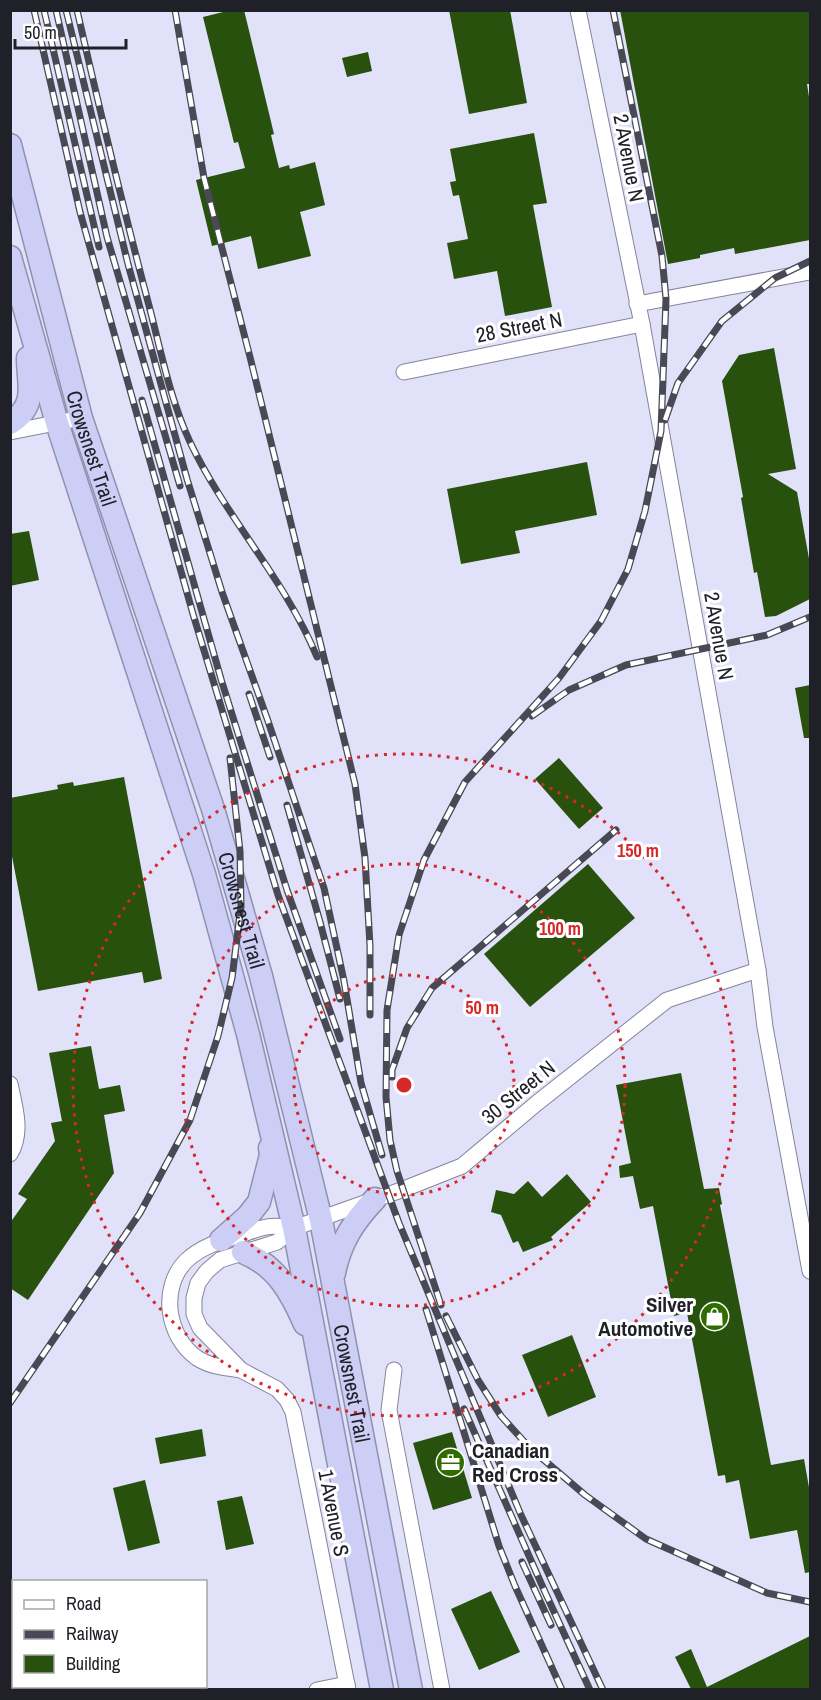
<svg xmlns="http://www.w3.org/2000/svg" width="821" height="1700" viewBox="0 0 821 1700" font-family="'Archivo Narrow',sans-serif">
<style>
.building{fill:#27510d}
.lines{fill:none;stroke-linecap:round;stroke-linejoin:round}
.minor-casing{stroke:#84849a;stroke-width:17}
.highway-casing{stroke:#9091ae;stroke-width:25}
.minor{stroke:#fff;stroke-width:15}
.highway{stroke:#cdcef5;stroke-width:22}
.rail-casing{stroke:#494955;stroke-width:7}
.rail{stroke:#fff;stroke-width:4.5;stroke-dasharray:14;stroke-linecap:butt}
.ring{fill:none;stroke:#d62828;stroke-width:3;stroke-dasharray:3 6}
.labels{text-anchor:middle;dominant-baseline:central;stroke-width:6;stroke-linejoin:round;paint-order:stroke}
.street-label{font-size:21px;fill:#202029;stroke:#fff}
.poi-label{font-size:21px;font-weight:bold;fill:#202029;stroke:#fff;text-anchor:end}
.centre{fill:#d62828;stroke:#fff;stroke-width:3}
.ring-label{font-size:18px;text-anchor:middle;font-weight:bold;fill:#d62828;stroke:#fff;stroke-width:6;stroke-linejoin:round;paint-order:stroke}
</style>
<rect width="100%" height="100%" fill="#e1e1fa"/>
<!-- building -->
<g class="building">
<polygon points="231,10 244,10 274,134 271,135 279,168 289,165 290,169 315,162 325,205 300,212 311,256 258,269 251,236 212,246 196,180 245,168 238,142 234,143 203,17"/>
<polygon points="449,10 510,10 527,103 469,114"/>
<polygon points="620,10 810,10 810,84 807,84 810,103 810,240 735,254 734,248 700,255 700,258 668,264"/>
<polygon points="368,52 372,71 347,77 342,58"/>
<polygon points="534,133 547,203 533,205 552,307 505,316 497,271 454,279 447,243 468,239 459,195 453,196 450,182 456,181 450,149"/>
<polygon points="774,348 796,469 768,474 797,492 810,564 810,599 776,616 765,617 757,572 754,573 741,498 743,497 722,381 739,355"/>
<polygon points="587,462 597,515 515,531 520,553 461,564 447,489"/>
<polygon points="29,531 39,580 10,586 10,534"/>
<polygon points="810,685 810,738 804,738 795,688"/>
<polygon points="559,758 603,808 579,829 535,779"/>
<polygon points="124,777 162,979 144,983 142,972 38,991 10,846 10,798 58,789 57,785 73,782 74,786"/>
<polygon points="588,864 635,918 530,1007 484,954"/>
<polygon points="91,1046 99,1089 120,1085 125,1111 104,1115 114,1173 28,1300 10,1288 10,1223 27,1199 18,1194 55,1141 51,1123 62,1121 49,1053"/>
<polygon points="681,1073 704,1189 719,1188 722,1204 720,1205 771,1465 804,1459 810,1493 810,1572 805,1573 797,1530 750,1539 739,1480 726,1483 725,1475 718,1476 687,1313 674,1316 653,1206 640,1209 633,1176 620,1178 619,1166 631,1163 616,1085"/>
<polygon points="567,1174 591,1202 551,1237 553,1240 523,1252 518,1241 513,1243 501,1215 491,1212 496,1190 514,1194 528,1181 542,1197"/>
<polygon points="572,1335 596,1397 548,1417 522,1355"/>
<polygon points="202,1429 206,1456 160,1464 155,1438"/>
<polygon points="452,1432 472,1498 433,1510 413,1443"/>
<polygon points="145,1480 160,1543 128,1551 113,1488"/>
<polygon points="242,1496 254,1544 226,1550 217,1501"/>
<polygon points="491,1591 520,1652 479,1670 451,1609"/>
<polygon points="810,1636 810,1689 691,1689 675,1657 691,1649 707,1687"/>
</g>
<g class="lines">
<defs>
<g id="minor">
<polyline points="578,10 642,324 758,970 765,1027 810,1271"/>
<polyline points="637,304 810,272"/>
<polyline points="404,372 642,324"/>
<polyline points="10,432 81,418"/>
<path d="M10 1084C15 1107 23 1133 10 1154"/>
<path d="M241 1370C226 1368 211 1367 197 1358 167 1337 159 1287 187 1260 202 1246 221 1241 240 1235 264 1227 269 1224 294 1228"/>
<polyline points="394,1370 389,1410 442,1690"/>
<polyline points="317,1690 347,1684"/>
<polyline points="348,1690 293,1412 287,1400 277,1389 241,1370 200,1328 194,1314 194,1298 198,1283 207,1271 220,1260 277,1242 294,1228 404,1189 462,1166 537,1103 667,1000 758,970"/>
</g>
<g id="highway">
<path id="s1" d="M10 145 81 418 213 809 261 976 321 1220 411 1690"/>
<polyline points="10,257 57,423 204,874 248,1034 294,1228 382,1690"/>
<path d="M10 423C38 405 28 385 28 358"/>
<polyline points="221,1240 248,1216 259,1202 271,1155 270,1148"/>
<path d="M243 1252C277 1266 291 1292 305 1324"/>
<path d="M334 1273C340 1242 354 1221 375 1199"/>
</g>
</defs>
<!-- minor casing -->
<use href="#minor" class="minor-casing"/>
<!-- highway casing -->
<use href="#highway" class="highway-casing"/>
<!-- minor -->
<use href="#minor" class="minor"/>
<!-- highway -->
<use href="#highway" class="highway"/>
<defs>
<g id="rail">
<polyline points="34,10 80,212 193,614 278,895 399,1223 521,1515 603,1690"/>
<polyline points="44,10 99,247"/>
<polyline points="56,10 107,237 180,486"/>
<polyline points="66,10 128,264 187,479 222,592 268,721 324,888 344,981 361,1083 382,1155"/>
<path d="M77 10C99 107 122 203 147 298 160 346 169 397 190 442 226 518 285 579 317 657"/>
<polyline points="175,10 204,178 251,361 355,784 365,858 370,946 370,1015"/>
<polyline points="142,400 221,679 287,890 340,1039"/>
<polyline points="665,420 678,383 722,321 775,278 810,261"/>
<polyline points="249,694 270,757"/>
<polyline points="532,716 569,690 626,665 767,635 810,617"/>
<polyline points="287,805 320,922 340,999"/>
<polyline points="392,1077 392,1070 407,1028 432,988 616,830"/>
<polyline points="441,1305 397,1171 390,1140 386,1097 387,1010 399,935 424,860 465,782 559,678 601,621 628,569 645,511 661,431 666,299 662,256 613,10"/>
<polyline points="426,1309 499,1546 515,1586 562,1690"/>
<polyline points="446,1316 478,1380 501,1416 530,1448 585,1495 646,1539 767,1593 810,1602"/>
<polyline points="10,1403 140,1213 190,1120 218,1036 232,978 241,906 240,851 230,758"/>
<polyline points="464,1409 545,1592 590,1690"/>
<polyline points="522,1562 551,1625"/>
</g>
</defs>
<!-- rail casing -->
<use href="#rail" class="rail-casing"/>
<!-- rail -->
<use href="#rail" class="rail"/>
</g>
<!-- distance rings -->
<g class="ring">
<circle cx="404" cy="1085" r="110"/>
<circle cx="404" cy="1085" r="221"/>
<circle cx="404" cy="1085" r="331"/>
</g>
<!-- icons -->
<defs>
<symbol id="shop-disc" viewBox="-11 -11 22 22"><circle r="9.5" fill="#306d00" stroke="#fff"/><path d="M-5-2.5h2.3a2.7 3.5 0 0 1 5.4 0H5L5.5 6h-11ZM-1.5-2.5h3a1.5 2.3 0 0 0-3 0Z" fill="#fff"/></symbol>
<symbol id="office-disc" viewBox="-11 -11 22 22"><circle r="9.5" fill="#306d00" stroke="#fff"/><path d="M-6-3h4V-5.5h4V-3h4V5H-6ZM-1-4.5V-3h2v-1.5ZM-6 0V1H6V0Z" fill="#fff"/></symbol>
</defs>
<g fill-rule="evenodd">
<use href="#shop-disc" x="698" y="1300" width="33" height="33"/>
<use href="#office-disc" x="434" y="1446" width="33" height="33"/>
</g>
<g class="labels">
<!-- street labels -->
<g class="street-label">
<text transform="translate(629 158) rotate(79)">2 Avenue N</text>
<text transform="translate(519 327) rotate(-11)">28 Street N</text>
<text stroke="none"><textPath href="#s1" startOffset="314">Crowsnest Trail</textPath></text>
<text transform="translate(719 636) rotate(80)">2 Avenue N</text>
<text stroke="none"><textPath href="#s1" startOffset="800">Crowsnest Trail</textPath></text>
<text transform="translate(518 1092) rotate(-39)">30 Street N</text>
<text stroke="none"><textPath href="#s1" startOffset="1286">Crowsnest Trail</textPath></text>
<text transform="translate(334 1513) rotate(79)">1 Avenue S</text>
</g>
<!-- poi labels -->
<g class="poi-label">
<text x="693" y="1304">Silver<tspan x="693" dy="24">Automotive</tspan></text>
<text x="472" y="1450" text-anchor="start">Canadian<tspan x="472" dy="24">Red Cross</tspan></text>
</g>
</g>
<circle cx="404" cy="1085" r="9" class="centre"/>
<g class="ring-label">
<text x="638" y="857">150 m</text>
<text x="560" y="935">100 m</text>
<text x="482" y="1014">50 m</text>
</g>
<!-- border -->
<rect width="821" height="1700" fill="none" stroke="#202029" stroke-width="24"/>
<!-- legend -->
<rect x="12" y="1580" width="195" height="108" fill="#ffffff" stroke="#a6a6a9" stroke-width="1.5"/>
<rect x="24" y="1600" width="30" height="9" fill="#ffffff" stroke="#a6a6a9" stroke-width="1.5"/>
<text x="66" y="1610" font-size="18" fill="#202029">Road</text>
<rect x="24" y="1630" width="30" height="9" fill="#494955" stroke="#a6a6a9" stroke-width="1.5"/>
<text x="66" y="1640" font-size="18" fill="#202029">Railway</text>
<rect x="24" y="1655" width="30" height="18" fill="#27510d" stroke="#a6a6a9" stroke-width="1.5"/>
<text x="66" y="1670" font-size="18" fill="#202029">Building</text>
<!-- scale -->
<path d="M15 39v9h111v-9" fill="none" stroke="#202029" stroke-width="3"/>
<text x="24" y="39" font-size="18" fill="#202029" stroke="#ffffff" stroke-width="4.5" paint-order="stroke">50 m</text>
</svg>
